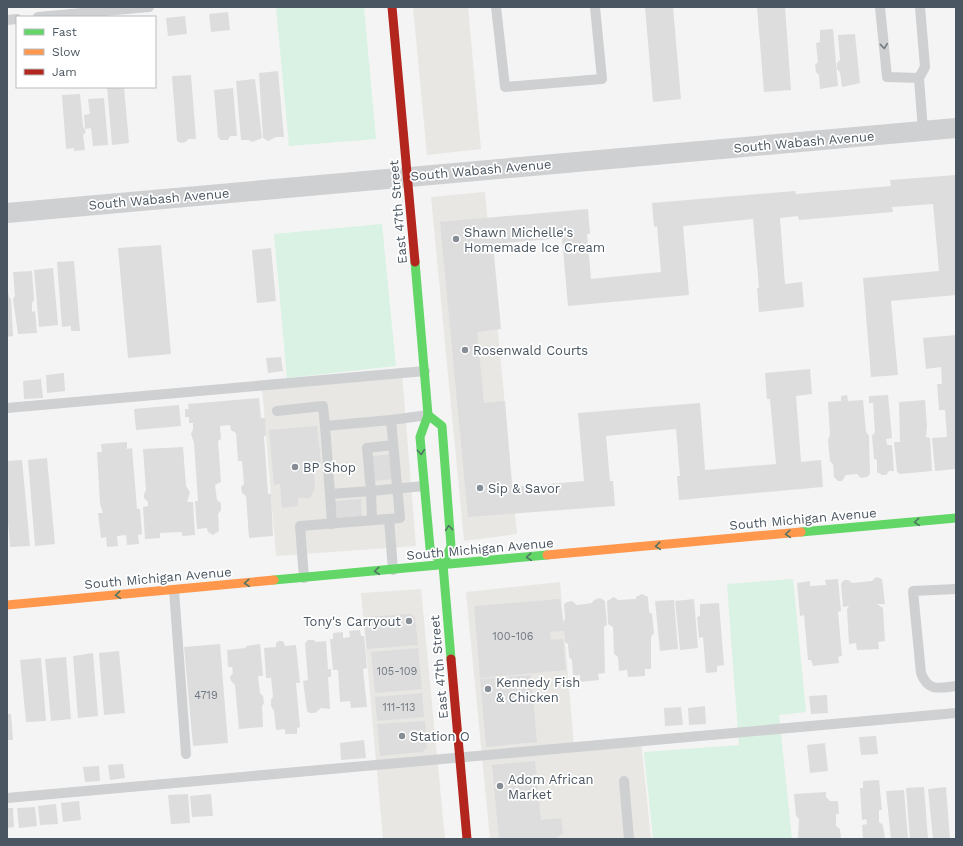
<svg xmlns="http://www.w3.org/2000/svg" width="963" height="846" viewBox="0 0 963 846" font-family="'Work Sans',sans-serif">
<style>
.commercial{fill:#e8e7e3}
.green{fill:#d9f2e3}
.building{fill:#ddddde}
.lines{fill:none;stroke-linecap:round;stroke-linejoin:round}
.lane{stroke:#ced0d2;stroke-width:10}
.street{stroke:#ced0d2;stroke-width:20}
.fast{stroke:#63d668;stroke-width:9}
.slow{stroke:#ff974d;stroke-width:9}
.jam{stroke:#b3261e;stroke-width:9}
.oneway{stroke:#727b83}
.oneway2{stroke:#507663}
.poi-dot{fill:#868d94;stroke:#fff;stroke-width:1.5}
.labels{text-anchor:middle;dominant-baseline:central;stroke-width:3.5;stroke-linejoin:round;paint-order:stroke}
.number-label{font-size:11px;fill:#707881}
.street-label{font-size:13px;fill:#4a5661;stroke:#fff}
.poi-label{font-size:13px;fill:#4a5661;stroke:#fff;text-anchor:start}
</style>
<rect width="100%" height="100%" fill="#f4f4f4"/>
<!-- commercial -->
<g class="commercial">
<polygon points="413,7 468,7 481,149 427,155"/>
<polygon points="485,192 517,534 464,541 431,197"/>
<polygon points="402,373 416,546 276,556 262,386"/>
<polygon points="560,582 574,746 641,741 651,839 490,839 466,592"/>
<polygon points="421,589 445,839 383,839 361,593"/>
</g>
<!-- green -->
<g class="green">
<polygon points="276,7 364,7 376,139 289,146"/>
<polygon points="382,224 396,366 287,378 274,234"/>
<polygon points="793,579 806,712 779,715 792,839 653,839 644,752 739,745 727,584"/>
</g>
<!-- building -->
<g class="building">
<polygon points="645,7 673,7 681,99 653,102"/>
<polygon points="757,7 785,7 791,90 764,92"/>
<polygon points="228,12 230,30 211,32 209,14"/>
<polygon points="185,16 187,34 168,36 166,18"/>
<polygon points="833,29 838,86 820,89 819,75 816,72 815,65 818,62 816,43 820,42 820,30"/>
<polygon points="855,34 860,83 842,87 840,72 837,69 837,63 840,60 838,35"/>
<polygon points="278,71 284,137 276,137 268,141 263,138 259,73"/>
<polygon points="191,75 196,139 188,139 186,142 181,143 177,141 172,76"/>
<polygon points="255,79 262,138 252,142 249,140 241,140 236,81"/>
<polygon points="107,87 124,87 129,143 112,145"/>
<polygon points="233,88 237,136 230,136 228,140 221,140 218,137 214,90"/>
<polygon points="80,94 83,126 86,132 83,135 85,150 74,151 74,148 66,149 62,95"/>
<polygon points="104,98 108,145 93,146 91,128 85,129 84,115 90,114 88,99"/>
<polygon points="956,175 956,295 891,301 898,375 871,377 863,278 939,271 933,204 892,207 893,212 799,220 798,216 780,218 785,284 802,282 804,307 759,312 757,288 759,288 753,219 683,226 689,295 568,306 562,238 493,244 501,329 477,332 484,403 505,401 512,487 584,481 578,413 700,403 705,470 776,464 770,399 767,399 765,373 810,369 812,394 796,396 801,462 821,460 823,487 679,500 677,476 680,476 676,429 606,436 610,481 613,481 615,506 468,517 440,222 588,209 590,234 587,234 591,279 661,272 657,226 654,227 652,203 795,191 796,194 891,186 890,180"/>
<polygon points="161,245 171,354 128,358 118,248"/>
<polygon points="271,248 276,301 257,303 252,250"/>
<polygon points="74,261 80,331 71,331 71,326 62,327 57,262"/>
<polygon points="53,268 58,325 39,327 34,270"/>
<polygon points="32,271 34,300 32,303 32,312 35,311 37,333 18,334 13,299 15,296 13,272"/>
<polygon points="7,287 9,297 11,299 13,336 7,337"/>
<polygon points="956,335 956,469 935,471 932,438 947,437 945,410 939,410 937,384 942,384 941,367 926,369 923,338"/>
<polygon points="281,357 283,371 268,373 266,358"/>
<polygon points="64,373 65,391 47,393 46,375"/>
<polygon points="41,379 43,398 24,399 23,381"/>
<polygon points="847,395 848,401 863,400 866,432 869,436 870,474 867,477 861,478 857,474 846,475 842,481 838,481 834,477 833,464 830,461 828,440 830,435 828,402 841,401 841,396"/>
<polygon points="888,395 892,438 886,439 887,445 892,445 894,471 889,471 886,475 882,475 877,472 877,460 874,459 872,436 875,432 873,403 869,403 869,396"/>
<polygon points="259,398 261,418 265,418 266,436 264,436 268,494 271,494 273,536 249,538 246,496 242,493 241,487 244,484 242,461 238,461 236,433 231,430 230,425 220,426 221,439 218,441 221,482 215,485 217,500 221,503 221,510 218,514 219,531 213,535 208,532 207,528 197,529 195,501 198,501 194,443 191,434 193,429 193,423 189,423 189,417 185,417 185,409 189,409 188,404"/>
<polygon points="925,400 927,426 926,437 930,438 932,471 900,474 897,472 894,442 900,442 899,402"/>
<polygon points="179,405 181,426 136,430 134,409"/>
<polygon points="317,426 321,462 314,472 315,489 310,498 298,498 298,506 282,508 280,484 274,485 269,430"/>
<polygon points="127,442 127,449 132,448 137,509 140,509 142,534 138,535 139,544 127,545 126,535 117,536 118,546 107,547 106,537 101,538 98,513 103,513 100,504 97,452 102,452 101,444"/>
<polygon points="183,447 186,486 190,492 187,502 193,502 195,535 182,536 182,532 160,533 160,538 145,539 143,507 148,506 148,502 144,498 144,494 146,490 143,449"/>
<polygon points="392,454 395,479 374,481 372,456"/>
<polygon points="47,458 55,544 35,546 28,460"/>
<polygon points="22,460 30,546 10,547 7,510 7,461"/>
<polygon points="361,499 362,520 337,521 335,501"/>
<polygon points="876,577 882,579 885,604 877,604 883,608 885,641 878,642 879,649 857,650 856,643 849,644 847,609 849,606 843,607 841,584 844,580 848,580 852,583 872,581"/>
<polygon points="838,579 841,611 838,612 842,656 838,657 839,663 813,666 811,660 808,660 804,615 800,616 797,583 810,581 810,586 826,585 825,580"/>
<polygon points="642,594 648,597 649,612 652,614 654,633 651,637 651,669 645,669 645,676 628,677 627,670 619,671 618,657 614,654 613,627 608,624 607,601 614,597 618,600 636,599 636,597"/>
<polygon points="600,598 605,601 607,625 604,627 605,673 598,674 599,680 580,682 580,675 573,676 572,660 569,657 568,644 565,642 564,631 550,632 551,640 563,639 566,670 480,678 474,606 560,599 563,622 565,619 564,604 567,602 572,601 577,605 592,603 594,600"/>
<polygon points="694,599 698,648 680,650 675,601"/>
<polygon points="674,600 678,649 660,651 655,601"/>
<polygon points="719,603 724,665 717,666 717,672 706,673 703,637 699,638 697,617 700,616 700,604"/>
<polygon points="410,614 415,617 418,645 367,649 364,617"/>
<polygon points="360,630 361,636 364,636 367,668 363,669 367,707 351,708 350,701 340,702 338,670 333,670 330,639 333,639 333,633 343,632 343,638 350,637 349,631"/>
<polygon points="308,640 314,640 316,642 326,641 328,669 331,669 331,677 328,677 330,709 321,708 315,713 310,713 307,711 303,681 308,680 305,643"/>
<polygon points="279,641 283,641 285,646 296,645 300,683 296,683 300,727 297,728 297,734 285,734 285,729 276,730 274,711 271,706 271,700 273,696 271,678 266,678 264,648 276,647 276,643"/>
<polygon points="220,644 228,743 193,746 184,647"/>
<polygon points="260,644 263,676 258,676 260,693 263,696 264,703 262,706 263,727 239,729 235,685 231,681 230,677 233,673 232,667 228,667 227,650 246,648 246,646"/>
<polygon points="418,648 422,689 375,693 371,652"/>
<polygon points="119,651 125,713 104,715 99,653"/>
<polygon points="93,653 98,716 78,718 73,656"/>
<polygon points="66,657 71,719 51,721 45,659"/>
<polygon points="41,658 46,721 26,722 20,660"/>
<polygon points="531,675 537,742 486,747 480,679"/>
<polygon points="422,693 424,717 377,721 375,697"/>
<polygon points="827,695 828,713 811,714 809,696"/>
<polygon points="705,706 706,724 689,725 688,708"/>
<polygon points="681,707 683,725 665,726 664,708"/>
<polygon points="7,714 11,714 13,740 7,740"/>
<polygon points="425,721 427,748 422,752 380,756 377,724"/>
<polygon points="876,736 878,754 861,755 859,737"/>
<polygon points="364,740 366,758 341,760 340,743"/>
<polygon points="825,743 828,771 810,773 807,745"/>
<polygon points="535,761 541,820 561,818 563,833 556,839 499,839 492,765"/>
<polygon points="123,764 125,778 110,780 108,765"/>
<polygon points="99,766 100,781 85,782 83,767"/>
<polygon points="879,780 882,810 879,810 879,822 883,825 885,839 863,839 862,825 867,824 866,819 862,820 860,788 863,788 863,781"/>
<polygon points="924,787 928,839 910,839 906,788"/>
<polygon points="946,787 950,839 933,839 928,789"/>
<polygon points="904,790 908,839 891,839 886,791"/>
<polygon points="826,792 826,797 830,801 838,801 839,814 836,814 836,826 840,829 841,839 798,839 799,819 796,816 794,794"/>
<polygon points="188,794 190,823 171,824 168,795"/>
<polygon points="211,794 213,816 192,817 190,796"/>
<polygon points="79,801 81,820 63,822 61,803"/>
<polygon points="56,804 58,824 40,825 38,806"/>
<polygon points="35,807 37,826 19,828 17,808"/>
<polygon points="7,808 13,808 14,827 7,828"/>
</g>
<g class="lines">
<!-- lane -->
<g class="lane">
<polyline points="496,7 505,87 602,79 595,7"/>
<polyline points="880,7 887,77 919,78"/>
<polyline points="920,7 925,67 919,78 923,131"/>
<polyline points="38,17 149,7"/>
<polyline points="7,20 17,19"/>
<polyline points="7,408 425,371"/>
<polyline points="277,411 323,406 325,426"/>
<polyline points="330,494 325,426 391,420"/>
<polyline points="389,519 393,570"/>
<polyline points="372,520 371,491 424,486"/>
<polyline points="332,524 330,494 371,491 367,448 393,445"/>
<polyline points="304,578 300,526 400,518 391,420 428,415"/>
<path d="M956 589 913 591 921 673C928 692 939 688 956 686"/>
<polyline points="174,590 186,754"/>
<polyline points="624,781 629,839"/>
<polyline points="7,798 956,713"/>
</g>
<!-- street -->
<polyline class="street" points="7,213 956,128"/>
<!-- fast -->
<g class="fast">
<polyline points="415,262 428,415 420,437 430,548 443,565"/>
<polyline points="428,415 442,426 451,546 443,565 451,659"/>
<polyline points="801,532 956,518"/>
<polyline points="274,580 547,555"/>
</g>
<!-- slow -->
<g class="slow">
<polyline points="547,555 801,532"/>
<polyline points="7,605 274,580"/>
</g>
<!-- jam -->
<g class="jam">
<polyline points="392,7 415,262"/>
<polyline points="451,659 467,839"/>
</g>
</g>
<!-- one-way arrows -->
<defs><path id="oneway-chevron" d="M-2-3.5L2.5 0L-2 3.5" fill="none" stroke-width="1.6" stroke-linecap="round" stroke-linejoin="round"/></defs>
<use class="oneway" href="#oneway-chevron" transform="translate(884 46) rotate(84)"/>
<g class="oneway2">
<use href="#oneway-chevron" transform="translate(421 452) rotate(85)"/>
<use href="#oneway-chevron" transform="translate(917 522) rotate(175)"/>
<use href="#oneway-chevron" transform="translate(449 528) rotate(-95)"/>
<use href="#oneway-chevron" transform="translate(788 534) rotate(175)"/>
<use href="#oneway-chevron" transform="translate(658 546) rotate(175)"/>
<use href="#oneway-chevron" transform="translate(529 557) rotate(175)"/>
<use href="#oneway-chevron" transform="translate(377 571) rotate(175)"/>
<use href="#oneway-chevron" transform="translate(247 583) rotate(175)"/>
<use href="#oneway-chevron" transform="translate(118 595) rotate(175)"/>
</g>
<!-- markers -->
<g class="poi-dot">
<circle cx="456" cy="239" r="4"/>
<circle cx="465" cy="350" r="4"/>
<circle cx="295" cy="467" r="4"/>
<circle cx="480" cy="488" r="4"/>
<circle cx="409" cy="621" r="4"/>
<circle cx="488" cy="689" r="4"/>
<circle cx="402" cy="736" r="4"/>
<circle cx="500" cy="786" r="4"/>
</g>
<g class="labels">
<!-- number labels -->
<g class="number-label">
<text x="513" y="636">100-106</text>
<text x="397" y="671">105-109</text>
<text x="206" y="695">4719</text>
<text x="399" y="707">111-113</text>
</g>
<!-- street labels -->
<g class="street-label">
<text transform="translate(804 142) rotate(-5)">South Wabash Avenue</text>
<text transform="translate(481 170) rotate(-5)">South Wabash Avenue</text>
<text transform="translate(159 199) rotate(-5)">South Wabash Avenue</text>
<text transform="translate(398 212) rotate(-95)">East 47th Street</text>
<text transform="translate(803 519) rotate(-5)">South Michigan Avenue</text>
<text transform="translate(480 549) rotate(-5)">South Michigan Avenue</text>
<text transform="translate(158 578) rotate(-5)">South Michigan Avenue</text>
<text transform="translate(439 667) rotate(-95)">East 47th Street</text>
</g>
<!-- poi labels -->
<g class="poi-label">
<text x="464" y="232">Shawn Michelle's<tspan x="464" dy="15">Homemade Ice Cream</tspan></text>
<text x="473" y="350">Rosenwald Courts</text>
<text x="303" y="467">BP Shop</text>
<text x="488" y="488">Sip &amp; Savor</text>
<text x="401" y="621" text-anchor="end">Tony's Carryout</text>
<text x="496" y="682">Kennedy Fish<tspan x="496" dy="15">&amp; Chicken</tspan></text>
<text x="410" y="736">Station O</text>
<text x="508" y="779">Adom African<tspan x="508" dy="15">Market</tspan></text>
</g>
</g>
<!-- border -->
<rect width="963" height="846" fill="none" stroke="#4a5661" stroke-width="16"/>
<!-- legend -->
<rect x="16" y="16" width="140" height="72" fill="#ffffff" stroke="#b7bbc0"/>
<rect x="24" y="29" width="20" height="6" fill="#63d668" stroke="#b7bbc0"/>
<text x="52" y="36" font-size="12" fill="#4a5661">Fast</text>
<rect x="24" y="49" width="20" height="6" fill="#ff974d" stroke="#b7bbc0"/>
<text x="52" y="56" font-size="12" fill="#4a5661">Slow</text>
<rect x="24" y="69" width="20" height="6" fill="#b3261e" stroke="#b7bbc0"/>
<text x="52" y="76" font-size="12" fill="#4a5661">Jam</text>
</svg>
